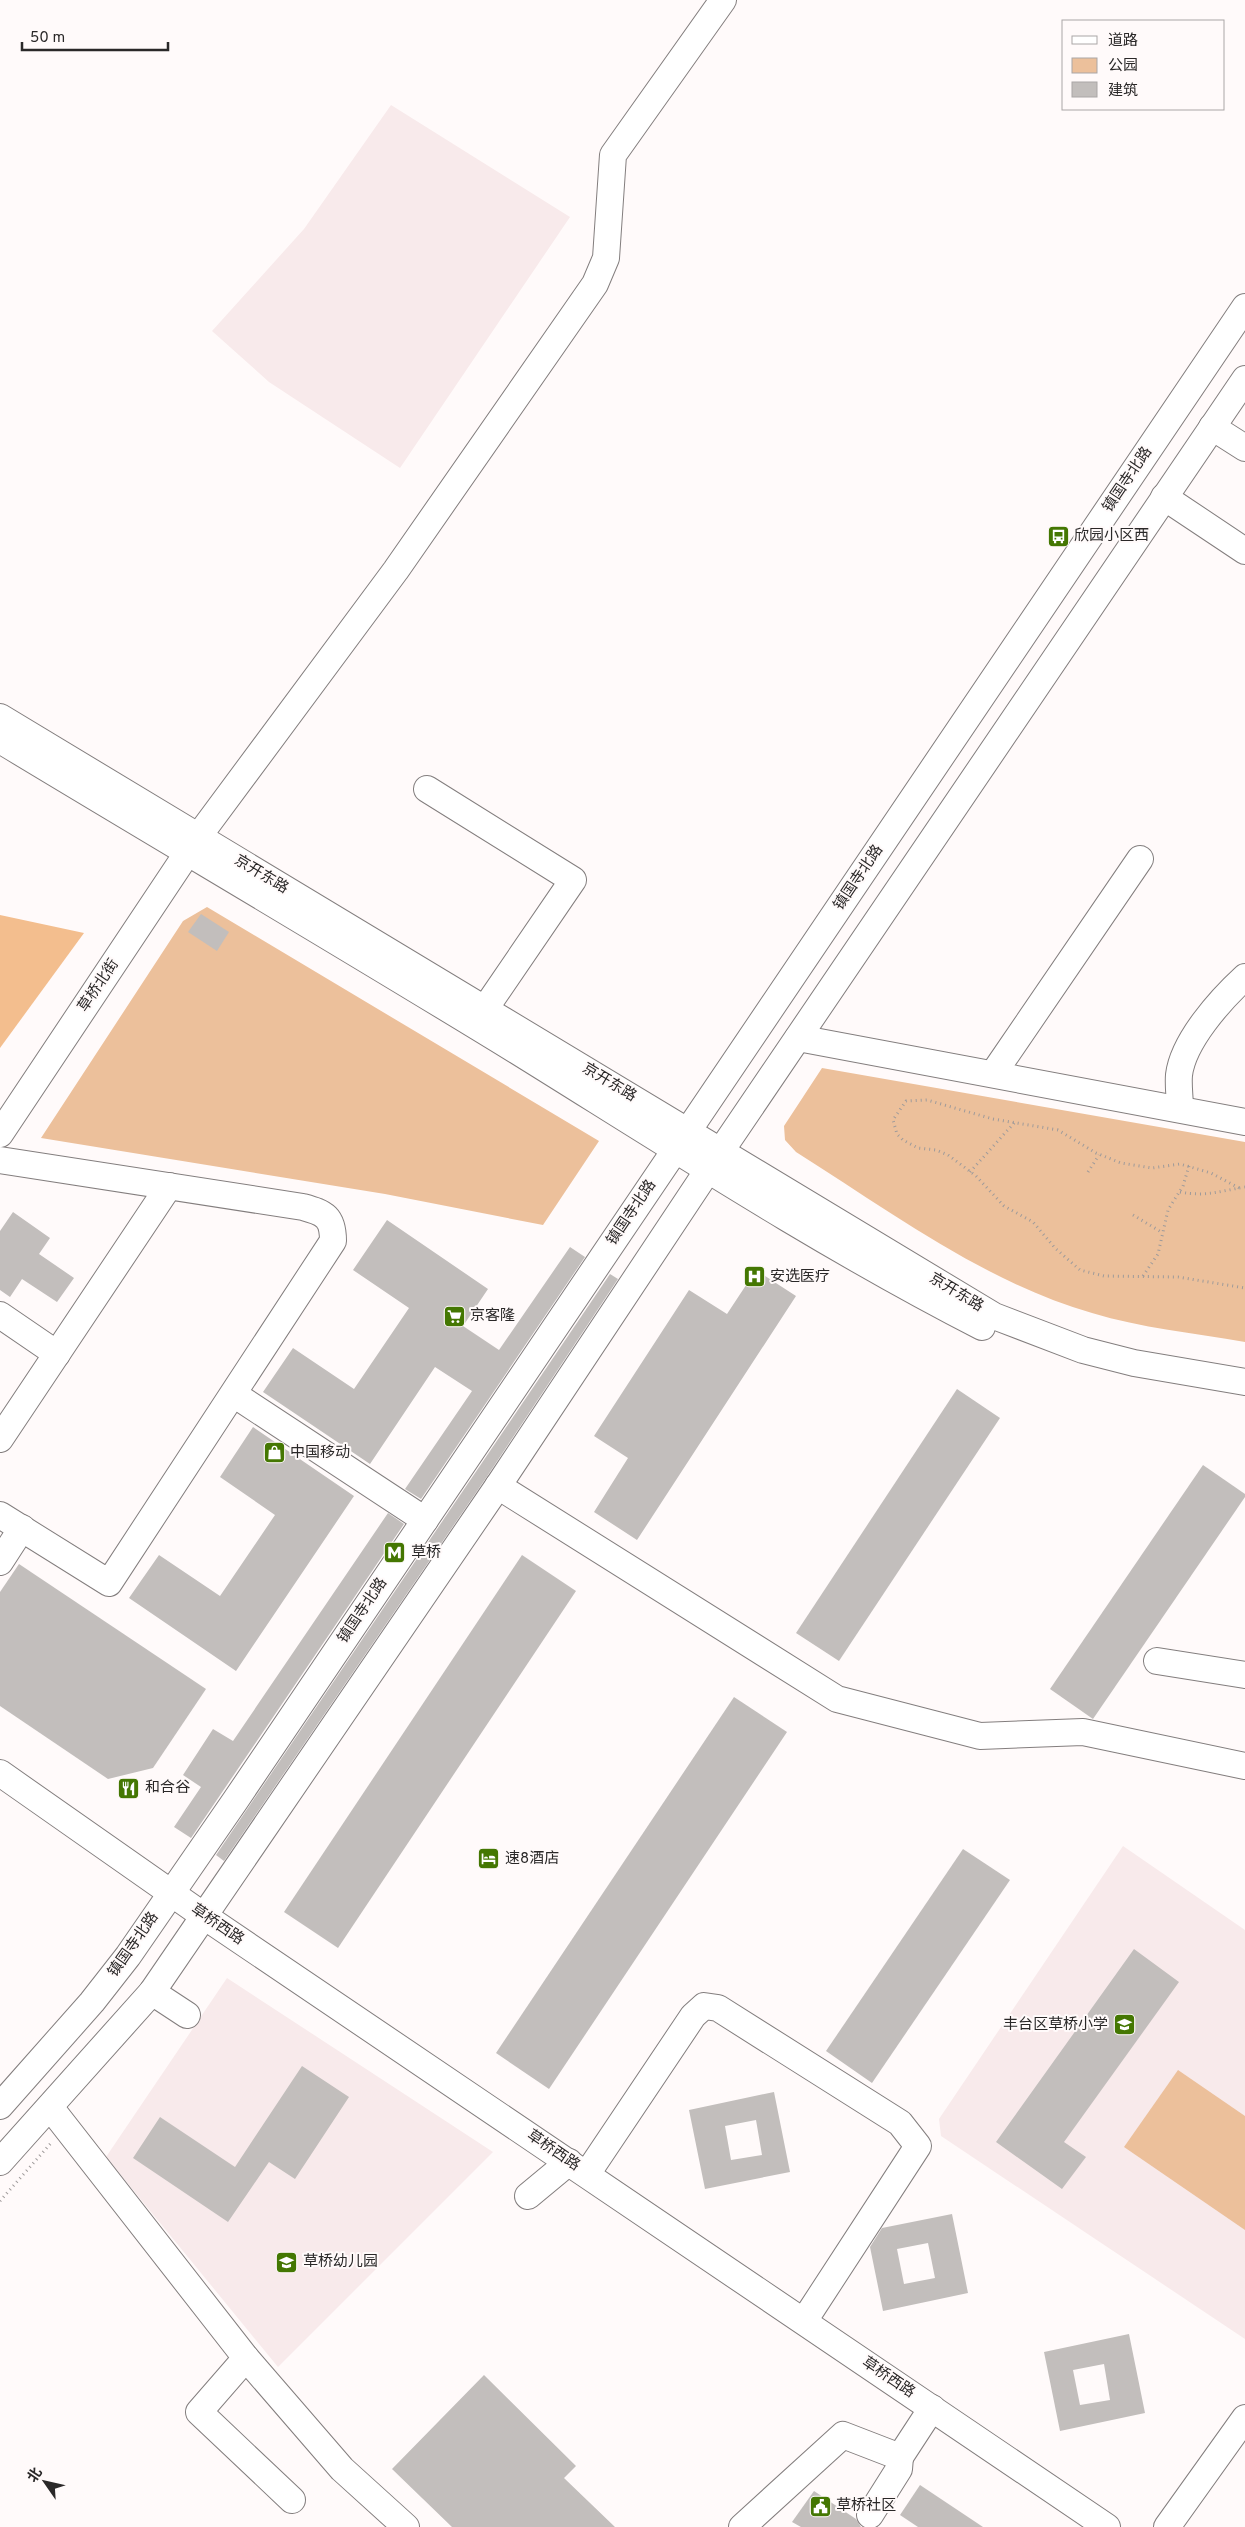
<svg xmlns="http://www.w3.org/2000/svg" width="1245" height="2527" viewBox="0 0 1245 2527" font-family="Overpass,'Noto Sans SC',sans-serif">
<style>
.built{fill:#f8eaeb}
.green{fill:#ecc09b}
.forest{fill:#f3be8e}
.building{fill:#c2bebc;fill-rule:evenodd}
.lines{fill:none;stroke-linecap:round;stroke-linejoin:round}
.minor-casing{stroke:#837e7e;stroke-width:28}
.path{stroke:#9e9a9a;stroke-width:3;stroke-dasharray:1 4;stroke-linecap:butt}
.minor{stroke:#fff;stroke-width:26}
.labels{text-anchor:middle;dominant-baseline:central;stroke-width:4;stroke-linejoin:round;paint-order:stroke}
.street-label{font-size:15px;fill:#2a2828;stroke:#fffafa}
.poi-label{font-size:15px;fill:#2a2828;stroke:#fffafa;text-anchor:start}
</style>
<rect width="100%" height="100%" fill="#fffafa"/>
<!-- built -->
<g class="built">
<polygon points="391,105 570,217 400,468 269,382 212,331 304,229"/>
<polygon points="1123,1846 1245,1930 1245,2339 941,2136 939,2119"/>
<polygon points="227,1978 493,2152 278,2367 106,2157"/>
</g>
<!-- green -->
<g class="green">
<polygon points="207,907 599,1141 543,1225 385,1194 41,1138 183,921"/>
<path d="M822 1068 1245 1142V1342C1194 1333 1141 1328 1092 1313 986 1283 888 1210 796 1152L785 1140 784 1126Z"/>
<polygon points="1178,2070 1245,2116 1245,2230 1124,2147"/>
</g>
<!-- forest -->
<polygon class="forest" points="0,915 84,933 0,1048"/>
<!-- building -->
<g class="building">
<polygon points="201,914 229,932 217,951 188,932"/>
<polygon points="13,1212 50,1238 39,1254 74,1278 57,1302 22,1279 10,1297 0,1290 0,1231"/>
<polygon points="387,1220 488,1289 463,1326 499,1350 570,1247 585,1257 421,1499 405,1489 472,1391 435,1367 370,1464 263,1392 293,1348 354,1389 409,1308 353,1270"/>
<polygon points="756,1270 796,1296 637,1540 594,1512 628,1458 594,1436 689,1290 727,1314"/>
<polygon points="610,1274 618,1279 486,1478 224,1861 216,1855"/>
<polygon points="957,1389 1000,1418 839,1661 796,1633"/>
<polygon points="253,1427 354,1496 236,1671 129,1598 159,1555 220,1596 275,1515 220,1477"/>
<polygon points="1203,1465 1245,1494 1245,1497 1093,1719 1050,1689"/>
<polygon points="388,1513 404,1524 191,1838 174,1827 201,1787 183,1775 213,1729 233,1741"/>
<polygon points="522,1555 576,1591 338,1948 284,1912"/>
<polygon points="19,1564 206,1689 153,1768 108,1779 0,1706 0,1592"/>
<polygon points="734,1697 787,1732 549,2089 496,2053"/>
<polygon points="963,1849 1010,1880 872,2083 826,2051"/>
<polygon points="1134,1949 1179,1982 1064,2142 1086,2157 1062,2189 996,2142"/>
<polygon points="302,2066 349,2097 295,2179 269,2162 228,2222 133,2158 160,2117 235,2167"/>
<path d="M774 2092 790 2172 705 2189 689 2110ZM756 2120 762 2155 731 2160 725 2126Z"/>
<path d="M952 2214 968 2293 883 2311 870 2247 882 2228ZM928 2243 935 2278 904 2284 897 2249Z"/>
<path d="M1129 2334 1145 2413 1060 2431 1044 2352ZM1104 2364 1110 2400 1080 2405 1073 2370Z"/>
<polygon points="484,2375 576,2466 564,2478 615,2527 452,2527 392,2469"/>
<polygon points="920,2485 983,2527 918,2527 900,2515"/>
<polygon points="814,2491 856,2519 861,2527 801,2527 792,2522"/>
</g>
<g class="lines">
<defs>
<g id="minor">
<polyline points="1212,427 1245,448"/>
<polyline points="1164,497 1245,551"/>
<polyline points="0,717 994,1316 1083,1350 1134,1363 1245,1382"/>
<path d="M0 740C172 844 346 946 517 1051 670 1146 822 1245 982 1327"/>
<polyline points="427,789 573,880 476,1022"/>
<polyline points="798,1038 1245,1122"/>
<polyline points="993,1074 1140,859"/>
<path d="M1180 1109C1180 1098 1178 1086 1179 1075 1183 1041 1221 999 1245 977"/>
<polyline points="0,1134 198,837 396,570 595,284 606,258 613,155 723,0"/>
<path d="M0 1160 303 1207C325 1213 333 1217 333 1241L109 1583 0 1515"/>
<polyline points="0,1315 57,1354"/>
<polyline points="235,1395 425,1520"/>
<polyline points="0,1439 169,1186"/>
<polyline points="498,1486 837,1699 980,1736 1083,1732 1245,1766"/>
<polyline points="0,1562 22,1528"/>
<polyline points="1157,1661 1245,1675"/>
<polyline points="0,1773 204,1916 1107,2527"/>
<polyline points="152,1992 187,2015"/>
<polyline points="0,2106 92,2002 128,1956 235,1801 1245,307"/>
<polyline points="50,2107 246,2358 199,2412 292,2500"/>
<polyline points="0,2162 152,1992 498,1486 708,1170 1245,379"/>
<polyline points="587,2174 693,2016 704,2006 718,2008 900,2123 918,2146 804,2321"/>
<polyline points="528,2196 569,2162"/>
<polyline points="246,2358 342,2469 406,2527"/>
<polyline points="870,2515 899,2469 900,2457"/>
<polyline points="742,2527 843,2435 900,2457 932,2408"/>
<polyline points="1167,2527 1245,2418"/>
</g>
</defs>
<!-- minor casing -->
<use href="#minor" class="minor-casing"/>
<!-- path -->
<g class="path">
<polyline points="970,1172 1015,1122"/>
<polyline points="1088,1172 1099,1155"/>
<polyline points="1239,1188 1211,1173 1180,1164 1152,1168 1121,1163 1096,1153 1058,1130 993,1119 927,1100 906,1101 893,1120 897,1134 903,1140 918,1148 936,1150 948,1155 976,1176 1004,1206 1033,1222 1055,1248 1080,1270 1104,1276 1178,1277 1245,1288"/>
<path d="M1180 1192C1206 1197 1220 1191 1245 1187"/>
<polyline points="1133,1215 1163,1233"/>
<polyline points="1143,1276 1158,1254 1168,1210 1183,1186 1189,1166"/>
<polyline points="0,2201 51,2143"/>
</g>
<!-- minor -->
<use href="#minor" class="minor"/>
</g>
<!-- icons -->
<defs>
<symbol id="bus-square" viewBox="-11 -11 22 22"><rect x="-9" y="-9" width="18" height="18" rx="4" fill="#447702" stroke="#fffafa"/><path d="M-5-6H5V4H4V6H2V4H-2V6H-4V4H-5ZM-3.5-4V0h7V-4ZM-3.5 1.2v1.5H-2V1.2ZM2 1.2v1.5H3.5V1.2Z" fill="#fff"/></symbol>
<symbol id="hospital-square" viewBox="-11 -11 22 22"><rect x="-9" y="-9" width="18" height="18" rx="4" fill="#447702" stroke="#fffafa"/><path d="M-5-5h3v3.5h4V-5h3V5h-3V1.5h-4V5h-3Z" fill="#fff"/></symbol>
<symbol id="supermarket-square" viewBox="-11 -11 22 22"><rect x="-9" y="-9" width="18" height="18" rx="4" fill="#447702" stroke="#fffafa"/><path d="M-6-5.5h2.5l.6 2H6L4.5 2H-2.5L-4.4-4H-6ZM-1.5 3.2a1.3 1.3 0 1 0 .1 0ZM3 3.2a1.3 1.3 0 1 0 .1 0Z" fill="#fff"/></symbol>
<symbol id="shop-square" viewBox="-11 -11 22 22"><rect x="-9" y="-9" width="18" height="18" rx="4" fill="#447702" stroke="#fffafa"/><path d="M-5-2.5h2.3a2.7 3.5 0 0 1 5.4 0H5L5.5 6h-11ZM-1.5-2.5h3a1.5 2.3 0 0 0-3 0Z" fill="#fff"/></symbol>
<symbol id="metro-square" viewBox="-11 -11 22 22"><rect x="-9" y="-9" width="18" height="18" rx="4" fill="#447702" stroke="#fffafa"/><path d="M-5.5 5V-5H-3L0 0L3-5H5.5V5H3V-.5L0 4L-3-.5V5Z" fill="#fff"/></symbol>
<symbol id="restaurant-square" viewBox="-11 -11 22 22"><rect x="-9" y="-9" width="18" height="18" rx="4" fill="#447702" stroke="#fffafa"/><path d="M-5-6h1v4h1v-4h1v4h1v-4h1v5L-1.5 .5V6h-2V.5L-5-1ZM5-6V6H3V1.5H1.5Q1.5-4 5-6Z" fill="#fff"/></symbol>
<symbol id="hotel-square" viewBox="-11 -11 22 22"><rect x="-9" y="-9" width="18" height="18" rx="4" fill="#447702" stroke="#fffafa"/><path d="M-6-4.5h1.5V1H6V5H4.5V3h-9V5H-6ZM-4 0a1.8 1.8 0 1 1 3.6 0ZM.5 0V-2.5h3Q6-2.5 6 0Z" fill="#fff"/></symbol>
<symbol id="school-square" viewBox="-11 -11 22 22"><rect x="-9" y="-9" width="18" height="18" rx="4" fill="#447702" stroke="#fffafa"/><path d="M0-5L7-2L0 1L-7-2ZM-4 1L0 2.5L4 1V4Q0 6-4 4Z" fill="#fff"/></symbol>
<symbol id="civic-square" viewBox="-11 -11 22 22"><rect x="-9" y="-9" width="18" height="18" rx="4" fill="#447702" stroke="#fffafa"/><path d="M-.6-6.5H3V-4.5H.6V-3L4-1V1h2V6H-6V1h2V-1L-.6-3ZM-1.2 2.5V6h2.4V2.5Z" fill="#fff"/></symbol>
</defs>
<g fill-rule="evenodd">
<use href="#bus-square" x="1046" y="524" width="25" height="25"/>
<use href="#hospital-square" x="742" y="1264" width="25" height="25"/>
<use href="#supermarket-square" x="442" y="1304" width="25" height="25"/>
<use href="#shop-square" x="262" y="1440" width="25" height="25"/>
<use href="#metro-square" x="382" y="1540" width="25" height="25"/>
<use href="#restaurant-square" x="116" y="1776" width="25" height="25"/>
<use href="#hotel-square" x="476" y="1846" width="25" height="25"/>
<use href="#school-square" x="1112" y="2012" width="25" height="25"/>
<use href="#school-square" x="274" y="2250" width="25" height="25"/>
<use href="#civic-square" x="808" y="2494" width="25" height="25"/>
</g>
<g class="labels">
<!-- street labels -->
<g class="street-label">
<text transform="translate(1128 480) rotate(-56)">镇国寺北路</text>
<text transform="translate(261 875) rotate(31)">京开东路</text>
<text transform="translate(859 878) rotate(-56)">镇国寺北路</text>
<text transform="translate(99 986) rotate(-56)">草桥北街</text>
<text transform="translate(609 1083) rotate(31)">京开东路</text>
<text transform="translate(632 1213) rotate(-56)">镇国寺北路</text>
<text transform="translate(956 1293) rotate(31)">京开东路</text>
<text transform="translate(363 1611) rotate(-56)">镇国寺北路</text>
<text transform="translate(217 1925) rotate(34)">草桥西路</text>
<text transform="translate(134 1945) rotate(-55)">镇国寺北路</text>
<text transform="translate(553 2151) rotate(34)">草桥西路</text>
<text transform="translate(888 2378) rotate(34)">草桥西路</text>
</g>
<!-- poi labels -->
<g class="poi-label">
<text x="1074" y="536">欣园小区西</text>
<text x="770" y="1277">安选医疗</text>
<text x="470" y="1316">京客隆</text>
<text x="290" y="1453">中国移动</text>
<text x="411" y="1553">草桥</text>
<text x="145" y="1788">和合谷</text>
<text x="505" y="1859">速8酒店</text>
<text x="1108" y="2025" text-anchor="end">丰台区草桥小学</text>
<text x="303" y="2262">草桥幼儿园</text>
<text x="836" y="2506">草桥社区</text>
</g>
</g>
<!-- legend -->
<rect x="1062" y="20" width="162" height="90" fill="#fffafa" stroke="#aaa6a6"/>
<rect x="1072" y="36" width="25" height="8" fill="#ffffff" stroke="#aaa6a6"/>
<text x="1108" y="45" font-size="15" fill="#2a2828">道路</text>
<rect x="1072" y="58" width="25" height="15" fill="#ecc09b" stroke="#aaa6a6"/>
<text x="1108" y="70" font-size="15" fill="#2a2828">公园</text>
<rect x="1072" y="82" width="25" height="15" fill="#c2bebc" stroke="#aaa6a6"/>
<text x="1108" y="95" font-size="15" fill="#2a2828">建筑</text>
<!-- north arrow -->
<g transform="translate(45 2482) rotate(304)" stroke="#fffafa" stroke-width="4" paint-order="stroke">
<path d="M0-4L9 19L0 12L-9 19Z" fill="#2a2828"/>
<text y="-8" font-size="14" font-weight="bold" text-anchor="middle" fill="#2a2828">北</text>
</g>
<!-- scale -->
<path d="M22 42v8h146v-8" fill="none" stroke="#2a2828" stroke-width="2.5"/>
<text x="30" y="42" font-size="15" fill="#2a2828" stroke="#fffafa" stroke-width="4" paint-order="stroke">50 m</text>
</svg>
